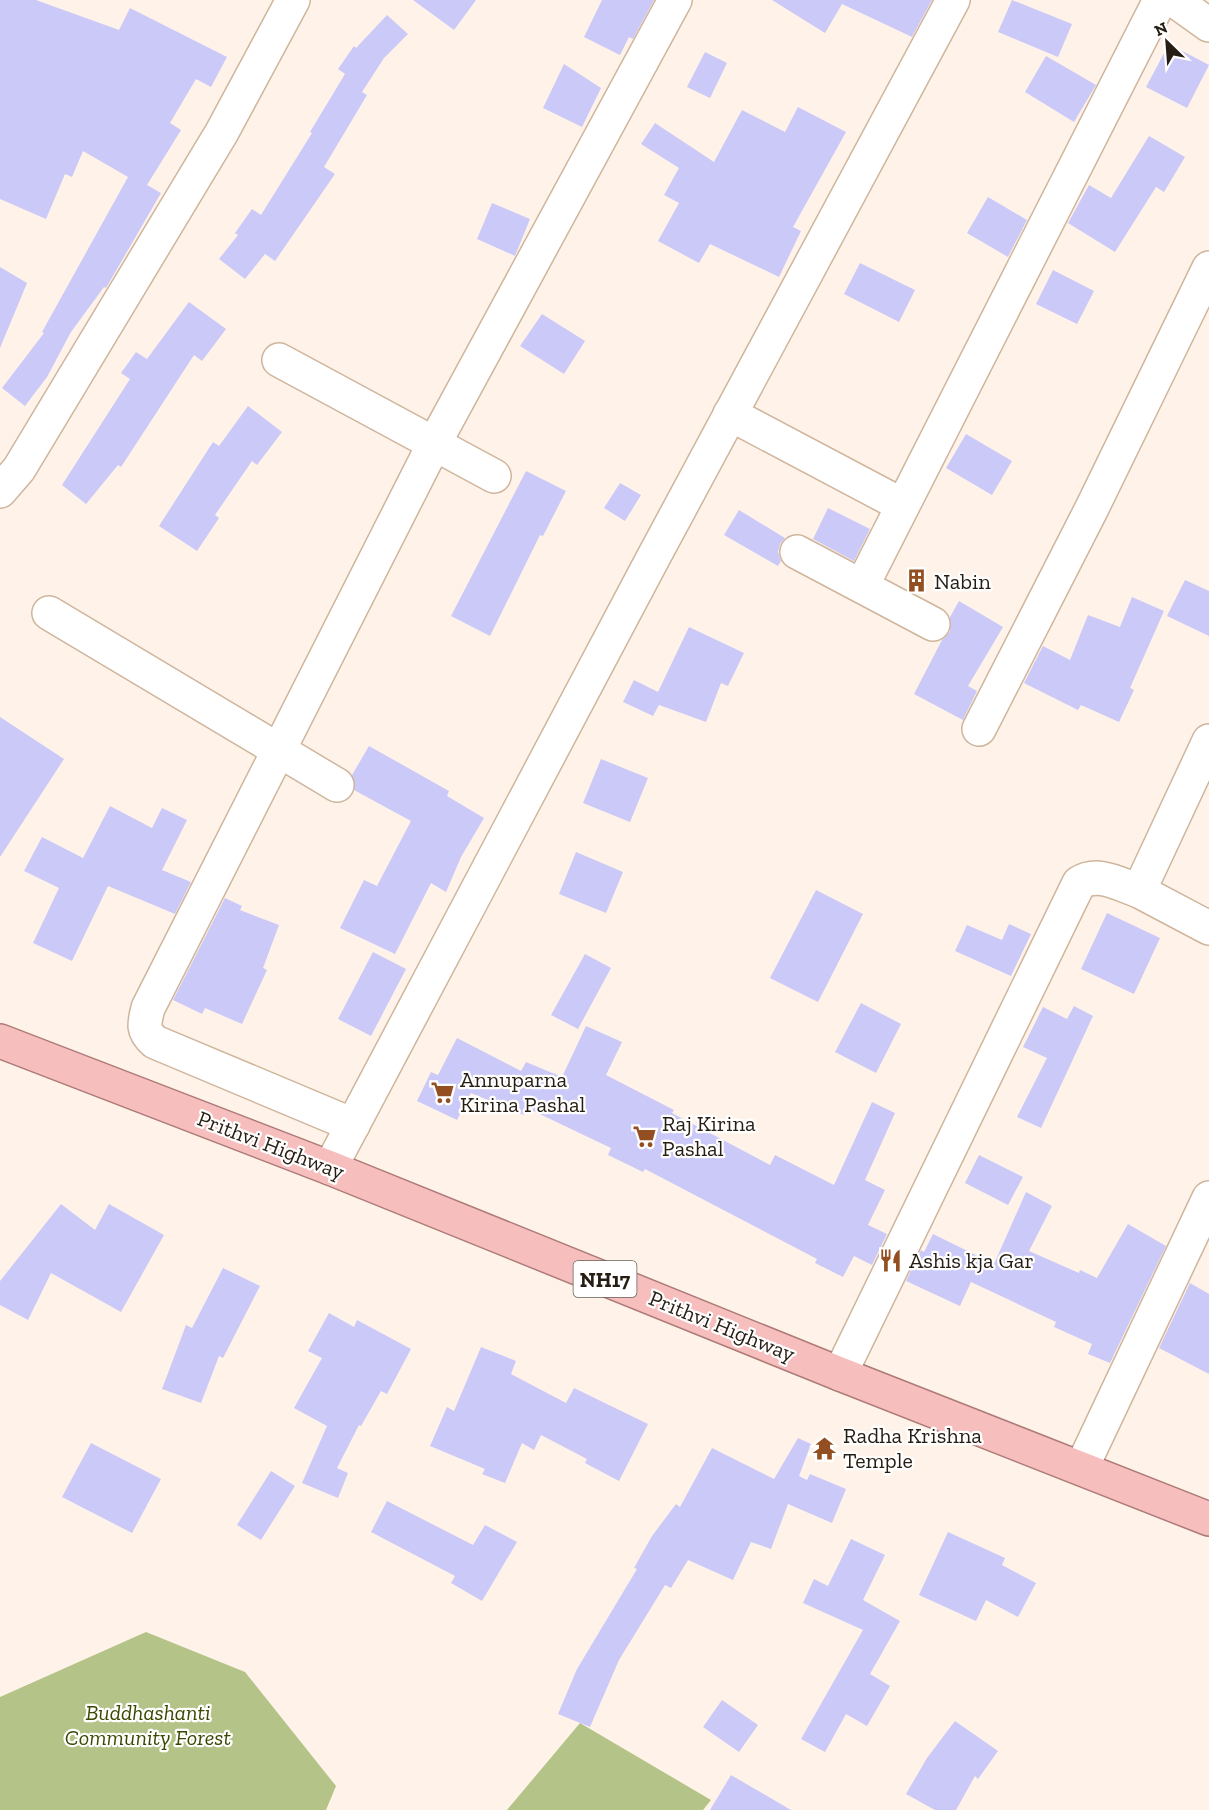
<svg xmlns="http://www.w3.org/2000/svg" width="1209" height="1810" viewBox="0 0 1209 1810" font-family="'Zilla Slab',serif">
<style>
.forest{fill:#b4c388}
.building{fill:#cbc9f8}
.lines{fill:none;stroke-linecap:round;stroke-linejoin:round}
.minor-casing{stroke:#cfb59c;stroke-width:36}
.trunk-casing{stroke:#ad7b78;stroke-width:36}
.minor{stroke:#fff;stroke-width:33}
.trunk{stroke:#f7bebe;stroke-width:33}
.labels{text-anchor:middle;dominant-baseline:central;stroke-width:4.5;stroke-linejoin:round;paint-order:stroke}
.shield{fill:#fff;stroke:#67615a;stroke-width:1.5}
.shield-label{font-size:21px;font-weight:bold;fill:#261d13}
.poi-label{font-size:22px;fill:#261d13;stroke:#fff;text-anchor:start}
.street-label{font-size:22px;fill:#261d13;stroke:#fff}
.park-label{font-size:22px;font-style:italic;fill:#3c4801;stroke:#fff}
</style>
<rect width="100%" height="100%" fill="#fff3e9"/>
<!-- forest -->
<g class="forest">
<polygon points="146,1632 245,1672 336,1786 326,1810 0,1810 0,1697"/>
<polygon points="580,1723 711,1800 703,1810 507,1810"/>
</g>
<!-- building -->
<g class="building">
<polygon points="0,0 36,0 119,30 130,8 227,57 211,87 196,79 170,123 181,130 147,185 161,193 106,288 104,287 71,332 47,377 25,406 2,388 44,333 42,332 128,177 83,151 72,177 65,174 46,219 0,199"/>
<polygon points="413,0 476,0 454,30"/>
<polygon points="602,0 654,0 633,39 629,37 620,55 584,37"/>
<polygon points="772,0 932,0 912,37 842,4 825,33"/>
<polygon points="1012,0 1072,24 1058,57 998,32"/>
<polygon points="387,15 408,34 384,58 362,92 367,95 324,167 335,174 275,261 265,254 245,279 219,259 238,235 235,233 252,209 261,215 312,133 310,132 345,74 338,69 354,46 356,48"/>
<polygon points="1169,44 1209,65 1187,108 1146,87"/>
<polygon points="705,52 727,63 710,98 687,87"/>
<polygon points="1046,56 1096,85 1074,122 1025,92"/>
<polygon points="564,64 601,88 582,127 543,108"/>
<polygon points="798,107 846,132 793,227 801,231 779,277 710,244 699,263 658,241 679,203 664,195 679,168 641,144 655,123 714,162 742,110 785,132"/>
<polygon points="1149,136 1185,157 1164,192 1156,187 1115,252 1068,223 1089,185 1111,198"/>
<polygon points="988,197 1027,220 1008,257 967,233"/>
<polygon points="492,203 530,219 515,256 477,239"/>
<polygon points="860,263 915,290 899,322 844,294"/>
<polygon points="0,267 27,283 0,348"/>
<polygon points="1053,270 1094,291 1077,324 1036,304"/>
<polygon points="189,302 226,329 202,361 194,355 121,467 118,465 86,504 62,485 130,379 121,373 136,352 147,359"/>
<polygon points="542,314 585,341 564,374 520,346"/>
<polygon points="248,406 282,432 257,465 252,461 215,515 219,518 197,551 159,526 213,442 219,446"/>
<polygon points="966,434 1012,461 992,495 946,468"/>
<polygon points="526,471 566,491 543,536 540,535 490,636 451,616"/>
<polygon points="620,483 641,495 625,521 604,508"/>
<polygon points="828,508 870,529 854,561 813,539"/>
<polygon points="739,510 785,538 780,544 778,552 781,561 778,566 724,535"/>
<polygon points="1185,580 1209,591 1209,636 1167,616"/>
<polygon points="1132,597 1164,611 1130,688 1134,690 1119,722 1081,705 1078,710 1024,683 1043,646 1070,660 1088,615 1120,627"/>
<polygon points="959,601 1003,627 968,686 977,691 963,720 914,694 942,640 950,632 950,617"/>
<polygon points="689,627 744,653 728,686 721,683 706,722 659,705 653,716 623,702 634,680 658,692"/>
<polygon points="0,717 64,759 0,857"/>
<polygon points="369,746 449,791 447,796 484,818 461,857 446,892 431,883 395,954 340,928 364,880 377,886 411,821 354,790 352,775"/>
<polygon points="601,759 648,778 630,822 583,803"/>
<polygon points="110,806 152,828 162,808 187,820 162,870 191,882 175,914 108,886 72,961 33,943 59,888 24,871 42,837 83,858"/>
<polygon points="576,852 623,872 606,913 559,894"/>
<polygon points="816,890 863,914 818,1002 770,978"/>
<polygon points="225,898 242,906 240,910 279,925 263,968 267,970 242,1024 205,1008 202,1014 173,1000"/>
<polygon points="1107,913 1160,938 1134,994 1081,969"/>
<polygon points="1009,924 1031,934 1011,976 955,951 967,925 1002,940"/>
<polygon points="373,952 406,969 371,1036 338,1019"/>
<polygon points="585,954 611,968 578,1029 551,1015"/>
<polygon points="861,1003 901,1024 876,1073 835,1052"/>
<polygon points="1074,1006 1093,1016 1041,1128 1017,1117 1047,1058 1023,1047 1043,1007 1067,1019"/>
<polygon points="586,1026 622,1042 606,1075 674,1110 672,1113 770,1165 775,1155 834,1185 872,1102 895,1113 865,1180 885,1190 868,1225 887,1234 872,1265 854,1256 843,1277 815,1263 817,1259 645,1169 643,1172 608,1155 611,1148 527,1108 524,1115 471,1093 457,1120 417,1101 431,1072 438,1075 457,1038 521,1071 526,1062 562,1077"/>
<polygon points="979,1155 1023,1177 1008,1205 965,1183"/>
<polygon points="1026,1192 1052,1206 1029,1251 1079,1273 1080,1270 1097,1278 1128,1224 1166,1246 1110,1363 1088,1354 1092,1344 1054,1327 1056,1322 971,1282 960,1306 906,1281 921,1250 924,1252 933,1234 994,1264"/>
<polygon points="61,1204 95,1230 109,1204 164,1235 121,1312 51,1273 28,1320 0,1305 0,1281"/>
<polygon points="223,1268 260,1286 223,1358 219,1356 201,1403 162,1389 186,1325 192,1328"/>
<polygon points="1190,1283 1209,1294 1209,1374 1159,1348"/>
<polygon points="329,1313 354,1327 357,1320 411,1349 387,1394 381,1391 361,1426 359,1425 337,1468 348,1473 338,1498 302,1483 327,1426 294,1408 322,1358 308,1351"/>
<polygon points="481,1347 516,1361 511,1374 566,1403 574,1388 648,1424 619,1481 585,1463 587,1459 541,1435 534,1450 522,1443 505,1483 482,1474 485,1469 430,1446 447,1407 454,1411"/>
<polygon points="798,1438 811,1444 799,1476 807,1480 810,1474 846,1489 832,1523 788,1504 771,1549 751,1542 733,1580 688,1560 671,1588 665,1585 619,1660 590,1727 558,1714 577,1669 637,1569 634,1568 652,1536 676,1504 680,1507 712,1448 774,1479"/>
<polygon points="91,1443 161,1479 132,1533 62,1497"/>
<polygon points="271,1471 295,1486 261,1540 237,1525"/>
<polygon points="387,1501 473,1545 485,1525 517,1542 482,1601 451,1583 455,1576 371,1532"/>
<polygon points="948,1532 1005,1558 1002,1565 1036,1583 1018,1617 986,1600 976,1621 919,1595"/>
<polygon points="851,1539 885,1555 863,1600 900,1621 870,1674 890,1686 867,1726 846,1714 825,1752 801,1739 863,1630 803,1603 814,1579 828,1586"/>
<polygon points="722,1700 758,1725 739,1752 703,1727"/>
<polygon points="955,1721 998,1751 978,1779 975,1776 956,1810 935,1810 906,1794 927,1758"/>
<polygon points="731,1775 791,1810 710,1810"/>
</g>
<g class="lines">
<defs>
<g id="minor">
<polyline points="1174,0 1209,25"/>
<polyline points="279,360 494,476"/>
<polyline points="730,414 902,505"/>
<polyline points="0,491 19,469 222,132 293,0"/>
<polyline points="797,552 933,624"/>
<polyline points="862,586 1160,0"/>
<polyline points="49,613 337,785"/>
<polyline points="979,729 1092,508 1209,268"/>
<polyline points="1209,741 1139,891 1209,928"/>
<path d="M353 1125 155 1042C142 1031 144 1024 148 1008L434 444 675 0"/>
<polyline points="330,1168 652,560 953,0"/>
<path d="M840 1374 1079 883C1098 871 1119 884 1139 891"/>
<polyline points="1082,1467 1209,1198"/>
</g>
<polyline id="trunk" points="0,1041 330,1168 840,1374 1209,1519"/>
</defs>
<!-- minor casing -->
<use href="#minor" class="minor-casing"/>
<!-- trunk casing -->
<use href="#trunk" class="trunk-casing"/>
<!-- minor -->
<use href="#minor" class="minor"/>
<!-- trunk -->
<use href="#trunk" class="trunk"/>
</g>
<!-- icons -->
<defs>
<symbol id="building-bare" viewBox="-9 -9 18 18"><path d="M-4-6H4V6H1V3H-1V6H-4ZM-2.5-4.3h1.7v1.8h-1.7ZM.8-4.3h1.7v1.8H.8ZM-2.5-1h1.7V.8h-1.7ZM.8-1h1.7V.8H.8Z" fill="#934f22" stroke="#fff" stroke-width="2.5" paint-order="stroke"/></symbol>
<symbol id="supermarket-bare" viewBox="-9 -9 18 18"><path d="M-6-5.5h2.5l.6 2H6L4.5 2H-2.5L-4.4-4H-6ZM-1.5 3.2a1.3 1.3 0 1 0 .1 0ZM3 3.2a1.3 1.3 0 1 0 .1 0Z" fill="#934f22" stroke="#fff" stroke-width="2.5" paint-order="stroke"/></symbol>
<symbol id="restaurant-bare" viewBox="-9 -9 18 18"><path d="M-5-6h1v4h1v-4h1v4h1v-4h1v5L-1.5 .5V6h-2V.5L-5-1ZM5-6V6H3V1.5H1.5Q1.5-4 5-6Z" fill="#934f22" stroke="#fff" stroke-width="2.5" paint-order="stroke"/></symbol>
<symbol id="temple-bare" viewBox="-9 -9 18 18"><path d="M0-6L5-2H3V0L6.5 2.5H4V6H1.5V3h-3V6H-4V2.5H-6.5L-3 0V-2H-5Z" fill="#934f22" stroke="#fff" stroke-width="2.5" paint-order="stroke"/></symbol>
</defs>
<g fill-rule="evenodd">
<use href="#building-bare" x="900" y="564" width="33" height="33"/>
<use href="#supermarket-bare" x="426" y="1076" width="33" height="33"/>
<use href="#supermarket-bare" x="628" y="1120" width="33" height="33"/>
<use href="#restaurant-bare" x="874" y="1244" width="33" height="33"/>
<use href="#temple-bare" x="808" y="1432" width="33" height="33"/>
</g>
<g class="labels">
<!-- shield labels -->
<rect class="shield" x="573.5" y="1261" width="63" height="36" rx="4.5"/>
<g class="shield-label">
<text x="605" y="1279">NH17</text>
</g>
<!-- poi labels -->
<g class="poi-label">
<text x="934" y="581">Nabin</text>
<text x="460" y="1079">Annuparna<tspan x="460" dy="25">Kirina Pashal</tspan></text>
<text x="662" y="1123">Raj Kirina<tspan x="662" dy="25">Pashal</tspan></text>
<text x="909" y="1260">Ashis kja Gar</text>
<text x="843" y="1435">Radha Krishna<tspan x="843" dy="25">Temple</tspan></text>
</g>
<!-- street labels -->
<g class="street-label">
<text transform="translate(271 1145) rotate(21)">Prithvi Highway</text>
<text transform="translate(722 1326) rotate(22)">Prithvi Highway</text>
</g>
<!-- park labels -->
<g class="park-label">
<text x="148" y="1712">Buddhashanti<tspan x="148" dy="25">Community Forest</tspan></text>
</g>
</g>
<!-- north arrow -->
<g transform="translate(1167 42) rotate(335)" stroke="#ffffff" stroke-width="4.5" paint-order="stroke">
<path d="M0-4.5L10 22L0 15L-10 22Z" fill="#261d13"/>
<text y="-9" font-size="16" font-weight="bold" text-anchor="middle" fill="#261d13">N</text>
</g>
</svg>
